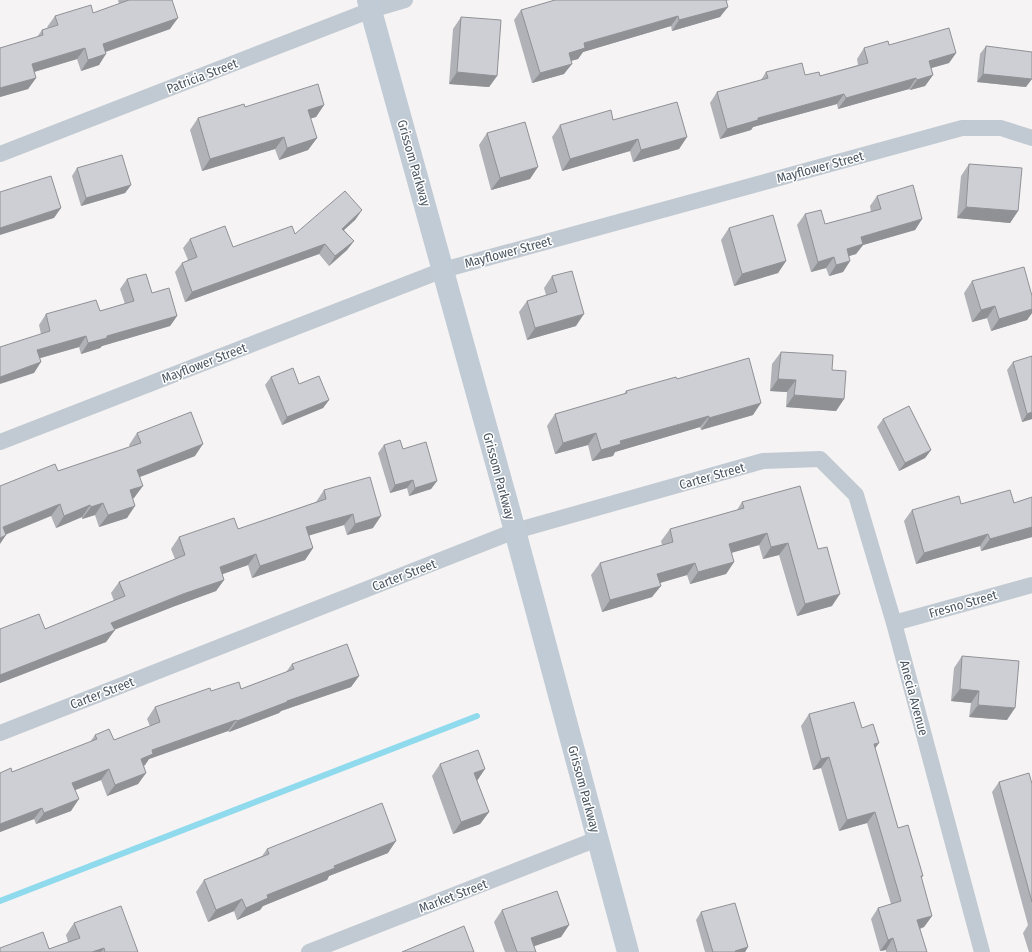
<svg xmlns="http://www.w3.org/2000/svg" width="1032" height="952" viewBox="0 0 1032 952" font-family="'Fira Sans Condensed',sans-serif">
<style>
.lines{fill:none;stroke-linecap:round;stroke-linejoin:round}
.stream{stroke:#90daee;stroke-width:6}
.street{stroke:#c1cad2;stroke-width:16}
.secondary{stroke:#c1cbd6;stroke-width:22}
.wall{fill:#b0b2b7}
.shaded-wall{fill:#909195}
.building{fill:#cdcfd5;stroke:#909195}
.labels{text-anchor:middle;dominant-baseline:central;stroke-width:3;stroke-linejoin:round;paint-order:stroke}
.street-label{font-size:13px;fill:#4a5661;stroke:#fff}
</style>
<rect width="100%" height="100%" fill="#f5f3f3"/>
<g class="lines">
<!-- stream -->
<polyline class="stream" points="0,901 477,716"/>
<!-- street -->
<g class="street">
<polyline points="0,154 371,10 405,0"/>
<polyline points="0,442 443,270 962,128 1001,128 1032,138"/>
<polyline points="894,623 1032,585"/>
<polyline points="0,733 515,531 763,461 820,459 856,495 894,623 982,952"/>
<polyline points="309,952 597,839"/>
</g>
<!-- secondary -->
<polyline class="secondary" points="368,0 515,531 628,952"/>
</g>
<!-- wall -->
<g class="wall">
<polygon points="118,0 172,0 170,29 106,52 99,65 81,71 77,59 34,72 36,78 28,89 0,97 0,48 37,37 42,30 48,28 47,27 55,16 93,13 119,4"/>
<polygon points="555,0 730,0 726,1 720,17 672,31 671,26 583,52 578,59 571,61 564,74 532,83 514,20 521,10"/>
<polygon points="461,17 497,76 489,87 449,84 453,29"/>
<polygon points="889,45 956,53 949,63 931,68 933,75 925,86 910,90 909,89 838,109 837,104 753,127 751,130 720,139 710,103 717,92 761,80 766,72 820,76 858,65 857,59 864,48"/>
<polygon points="986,46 1026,87 977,82 980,54"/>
<polygon points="324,105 316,117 310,118 317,138 308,150 279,160 275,149 202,171 190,130 198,118 245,107"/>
<polygon points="613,120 687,137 679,149 633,162 630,151 562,171 552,137 560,125"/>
<polygon points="487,133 530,179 491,190 479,145"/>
<polygon points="969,164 1018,211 1010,223 957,218 961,176"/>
<polygon points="77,168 131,185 125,193 81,206 72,176"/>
<polygon points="877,196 922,219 915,230 863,245 856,254 849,256 850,261 843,272 829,276 826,268 811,272 797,225 805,214 825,224 871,212 870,206"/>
<polygon points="362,210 355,220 344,230 354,241 347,250 329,266 319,254 185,302 175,272 182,263 188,260 183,248 190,239 233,247 295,234"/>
<polygon points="729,228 786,261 778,273 734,286 721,240"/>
<polygon points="552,276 576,326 527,340 519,312 527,301 546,295 544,288"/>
<polygon points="127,279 152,293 177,316 170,326 102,346 100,348 81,354 79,347 40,358 34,373 41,334 39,325 46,314 100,311 125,304 120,289"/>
<polygon points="972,281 1032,296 1032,313 1027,320 991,331 987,318 972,322 964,293"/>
<polygon points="781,352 844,399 836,411 786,407 787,392 770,391 772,364"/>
<polygon points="1013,362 1032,419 1022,422 1007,370"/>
<polygon points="271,377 299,384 329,400 323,408 282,425 265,385"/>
<polygon points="677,379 753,415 701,430 700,427 615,452 613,456 592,461 588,445 555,454 547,426 555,414 624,394 626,391"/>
<polygon points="883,419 931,450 925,458 899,471 877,427"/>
<polygon points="137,433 195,456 140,477 134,498 132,499 127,518 99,527 95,515 82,519 82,517 56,528 51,516 0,486 58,471 130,447 129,445"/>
<polygon points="384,445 403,449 437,481 431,489 409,496 407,488 390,493 378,453"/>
<polygon points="800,486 832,606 797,616 779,555 763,559 759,545 731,553 734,562 726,574 690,584 687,575 660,583 652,597 602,612 591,575 600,563 662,545 661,541 670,529 737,510 742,502"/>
<polygon points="324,490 373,528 347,535 344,525 309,535 313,548 305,560 252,578 248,565 222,574 224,580 216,591 175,606 114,630 106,642 0,683 0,629 45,629 114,601 111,593 119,582 175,559 171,549 179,537 238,529 316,502"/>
<polygon points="1032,497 1032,537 981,551 980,546 916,564 904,521 912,510 961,504 1014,503"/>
<polygon points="962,656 1007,720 969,717 971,703 951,701 954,668"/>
<polygon points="292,664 359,676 351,687 281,711 279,713 229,732 228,731 149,759 145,765 144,766 146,773 138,784 107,796 101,780 75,790 71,811 36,824 34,819 0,832 0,773 12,772 90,742 95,735 114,740 150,726 147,719 155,707 211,691 241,689 286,672"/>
<polygon points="809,714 862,728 875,748 898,828 923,876 921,878 932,916 924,927 920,929 927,952 886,952 886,950 880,951 871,919 878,908 891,904 867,823 839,831 821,768 813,770 801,726"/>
<polygon points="440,764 477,781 489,812 480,824 453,834 432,776"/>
<polygon points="999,782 1032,784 1032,952 1029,952 1023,933 1028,925 992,792"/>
<polygon points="267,849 388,853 329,876 327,880 263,906 260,910 237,920 234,911 208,922 196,892 204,880 262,856"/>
<polygon points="502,910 569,925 561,937 534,946 536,952 505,952 494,922"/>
<polygon points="701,912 748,947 745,952 705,952 696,920"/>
<polygon points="74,923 138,952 0,952 49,949 68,942 66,935"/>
</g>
<!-- shaded-wall -->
<g class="shaded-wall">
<polygon points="728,7 720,17 672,31 679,20"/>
<polygon points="678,16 671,26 583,52 578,59 562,63 569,53 584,43"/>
<polygon points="178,18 170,29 96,55 103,44"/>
<polygon points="85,48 77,59 24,75 32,64"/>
<polygon points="956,53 949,63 921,71 929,61"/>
<polygon points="106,54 99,65 81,71 88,60"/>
<polygon points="572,64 564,74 532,83 540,73"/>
<polygon points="457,72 497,76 489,87 449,84"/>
<polygon points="983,74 1032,79 1026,87 977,82"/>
<polygon points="933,75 925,86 910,90 917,80"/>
<polygon points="36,78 28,89 0,97 0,88"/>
<polygon points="916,78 909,89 838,109 846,98"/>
<polygon points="844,94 837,104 753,127 751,130 720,139 727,129 758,118"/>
<polygon points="324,105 316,117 299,122 308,110"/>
<polygon points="284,137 275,149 202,171 210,159"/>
<polygon points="687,137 679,149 633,162 641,150"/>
<polygon points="317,138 308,150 279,160 287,148"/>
<polygon points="638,139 630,151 562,171 570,159"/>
<polygon points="538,167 530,179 491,190 500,178"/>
<polygon points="131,185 125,193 81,206 86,198"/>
<polygon points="966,207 1018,211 1010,223 957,218"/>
<polygon points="61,208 54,218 0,235 0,228"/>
<polygon points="362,210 355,220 335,238 342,229"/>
<polygon points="922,219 915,230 863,245 856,254 839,259 847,249 861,237"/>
<polygon points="354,241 347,250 329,266 335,256"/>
<polygon points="325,244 319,254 185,302 192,292"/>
<polygon points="834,257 826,268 811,272 818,262"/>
<polygon points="786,261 778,273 734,286 742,274"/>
<polygon points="850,261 843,272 829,276 836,265"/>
<polygon points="995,306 987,318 972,322 981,310"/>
<polygon points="1032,309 1032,313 1027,320 991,331 999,319"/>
<polygon points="584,314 576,326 527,340 535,328"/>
<polygon points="177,316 170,326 102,346 100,348 81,354 88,343 107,336"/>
<polygon points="86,336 79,347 30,361 37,350"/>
<polygon points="41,362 34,373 0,384 0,377"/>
<polygon points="778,379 796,380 787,392 770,391"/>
<polygon points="794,395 844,399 836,411 786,407"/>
<polygon points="329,400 323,408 282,425 287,417"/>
<polygon points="761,403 753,415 701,430 709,418"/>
<polygon points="1032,412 1032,419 1022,422 1027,414"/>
<polygon points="709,416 700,427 615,452 613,456 592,461 601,450 620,441"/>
<polygon points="596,433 588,445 555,454 563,443"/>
<polygon points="203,444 195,456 129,481 137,470"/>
<polygon points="931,450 925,458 899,471 905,463"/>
<polygon points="413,480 407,488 390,493 395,485"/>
<polygon points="437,481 431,489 409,496 415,488"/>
<polygon points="143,486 134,498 121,502 130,490"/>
<polygon points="103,503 95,515 82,519 91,507"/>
<polygon points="60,504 51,516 0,537 3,527"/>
<polygon points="90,505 82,517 56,528 64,516"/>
<polygon points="135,506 127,518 99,527 108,515"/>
<polygon points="353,514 344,525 298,539 306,527"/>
<polygon points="381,516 373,528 347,535 355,524"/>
<polygon points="1032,527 1032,537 981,551 990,539"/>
<polygon points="767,533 759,545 720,556 729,544"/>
<polygon points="988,534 980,546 916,564 924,553"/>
<polygon points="6,535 0,544 0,538"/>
<polygon points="788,543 779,555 763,559 771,547"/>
<polygon points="313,548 305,560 252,578 260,566"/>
<polygon points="256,554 248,565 212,578 220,567"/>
<polygon points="734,562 726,574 690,584 698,572"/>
<polygon points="695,563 687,575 649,586 657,574"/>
<polygon points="224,580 216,591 175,606 103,634 111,623 183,594"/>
<polygon points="661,586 652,597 602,612 610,600"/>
<polygon points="840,594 832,606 797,616 805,604"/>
<polygon points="115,630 106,642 0,683 0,675"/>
<polygon points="359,676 351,687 281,711 279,713 229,732 237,721 287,701"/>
<polygon points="960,689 979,691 971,703 951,701"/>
<polygon points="978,705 1015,708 1007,720 969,717"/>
<polygon points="236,720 228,731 149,759 145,765 133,770 141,759 152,750"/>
<polygon points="879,743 871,754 874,744"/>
<polygon points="829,757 821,768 813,770 821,759"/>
<polygon points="109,769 101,780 65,794 72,783"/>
<polygon points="485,769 477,781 474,773"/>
<polygon points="146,773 138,784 107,796 115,785"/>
<polygon points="79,799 71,811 36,824 44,813"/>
<polygon points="42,808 34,819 0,832 0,824"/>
<polygon points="489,812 480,824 453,834 461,822"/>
<polygon points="875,812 867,823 839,831 847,820"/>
<polygon points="396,841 388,853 329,876 327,880 263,906 260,910 237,920 246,908 267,895 334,866"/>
<polygon points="242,899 234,911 208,922 216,910"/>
<polygon points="932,916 924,927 910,932 917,920"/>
<polygon points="569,925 561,937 523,950 531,938"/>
<polygon points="893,938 886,950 880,951 888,940"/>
<polygon points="748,947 745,952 735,952 735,951"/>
<polygon points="104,948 101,952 92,952"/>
</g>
<!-- building -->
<g class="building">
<polygon points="129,0 172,0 178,18 103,44 106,54 88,60 85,48 32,64 36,78 0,88 0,48 43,35 42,30 58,25 55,16 91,5 93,13"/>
<polygon points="555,0 726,0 728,7 679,20 678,16 584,43 585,48 569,53 572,64 540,73 521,10"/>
<polygon points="461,17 501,20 497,76 457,72"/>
<polygon points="949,28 956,53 929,61 933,75 917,80 916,78 846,98 844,94 758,118 758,120 727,129 717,92 768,78 766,72 802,63 805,75 819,72 820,76 868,63 864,48 888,41 889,45"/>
<polygon points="986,46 1032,52 1032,79 983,74"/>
<polygon points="318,84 324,105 308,110 317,138 287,148 284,137 210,159 198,118 244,104 245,107"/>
<polygon points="677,102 687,137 641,150 638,139 570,159 560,125 611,110 613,120"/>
<polygon points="525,122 538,167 500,178 487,133"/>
<polygon points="122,155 131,185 86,198 77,168"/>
<polygon points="969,164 1022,168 1018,211 966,207"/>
<polygon points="51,176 61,208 0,228 0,192"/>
<polygon points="913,185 922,219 861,237 863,244 847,249 850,261 836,265 834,257 818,262 805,214 821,210 825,224 881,209 877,196"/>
<polygon points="345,191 362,210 342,229 354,241 335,256 325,244 192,292 182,263 197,257 190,239 225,226 233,247 292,226 295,234"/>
<polygon points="773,215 786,261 742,274 729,228"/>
<polygon points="1024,267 1032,296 1032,309 999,319 995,306 981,310 972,281"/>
<polygon points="572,271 584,314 535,328 527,301 557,292 552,276"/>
<polygon points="146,274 152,293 169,288 177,316 107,336 107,338 88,343 86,336 37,350 41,362 0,377 0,347 50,331 46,314 96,300 100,311 134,301 127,279"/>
<polygon points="781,352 833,355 832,370 846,371 844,399 794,395 796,380 778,379"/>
<polygon points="1032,356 1032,412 1027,414 1013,362"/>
<polygon points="749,358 761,403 709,418 709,416 620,441 621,444 601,450 596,433 563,443 555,414 627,393 626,391 676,377 677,379"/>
<polygon points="293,368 299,384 319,376 329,400 287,417 271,377"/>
<polygon points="909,406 931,450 905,463 883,419"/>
<polygon points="191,412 203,444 137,470 143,486 130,490 135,506 108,515 103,503 91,507 90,505 64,516 60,504 3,527 6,535 0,538 0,486 55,464 58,471 141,443 137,433"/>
<polygon points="400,440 403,449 426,442 437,481 415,488 413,480 395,485 384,445"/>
<polygon points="370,477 381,516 355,524 353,514 306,527 313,548 260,566 256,554 220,567 224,580 183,594 111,623 115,630 0,675 0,629 39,614 45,629 125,596 119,582 185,555 179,537 234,518 238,529 326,499 324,490"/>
<polygon points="800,486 818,549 827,547 840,594 805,604 788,543 771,547 767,533 729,544 734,562 698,572 695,563 657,574 661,586 610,600 600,563 673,542 670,529 744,508 742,502"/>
<polygon points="1010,490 1014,503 1032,497 1032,527 990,539 988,534 924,553 912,510 959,496 961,504"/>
<polygon points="347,644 359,676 287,701 287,702 237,721 236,720 152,750 153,754 141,759 146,773 115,785 109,769 72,783 79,799 44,813 42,808 0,824 0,773 11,768 12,772 97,739 95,735 109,729 114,740 160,722 155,707 210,688 211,691 239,682 241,689 294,669 292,664"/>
<polygon points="962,656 1019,661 1015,708 978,705 979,691 960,689"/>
<polygon points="854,702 862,728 873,724 879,743 874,744 898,828 908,825 923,876 921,876 932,916 917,920 927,952 897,952 893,938 888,940 878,908 901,901 875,812 847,820 829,757 821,759 809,714"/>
<polygon points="478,750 485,769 474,773 489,812 461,822 440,764"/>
<polygon points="1029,773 1032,784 1032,902 999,782"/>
<polygon points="382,803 396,841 334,866 335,868 267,895 268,898 246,908 242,899 216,910 204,880 269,854 267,849"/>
<polygon points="557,891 569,925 531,938 536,952 517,952 502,910"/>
<polygon points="735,903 748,947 735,951 736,952 713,952 701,912"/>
<polygon points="121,906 138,952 105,952 104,948 92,952 0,952 0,948 43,932 49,949 80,938 74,923"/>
<polygon points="464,926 474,952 402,952"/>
</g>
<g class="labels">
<!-- street labels -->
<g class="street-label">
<text transform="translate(202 76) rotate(-21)">Patricia Street</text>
<text transform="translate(414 163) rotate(74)">Grissom Parkway</text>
<text transform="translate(820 167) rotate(-15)">Mayflower Street</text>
<text transform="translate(508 252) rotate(-15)">Mayflower Street</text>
<text transform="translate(204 363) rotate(-21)">Mayflower Street</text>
<text transform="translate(499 476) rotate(75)">Grissom Parkway</text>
<text transform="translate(712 476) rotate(-16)">Carter Street</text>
<text transform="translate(404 575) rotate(-21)">Carter Street</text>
<text transform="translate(963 604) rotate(-16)">Fresno Street</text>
<text transform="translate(102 693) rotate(-21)">Carter Street</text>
<text transform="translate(914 698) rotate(75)">Anecia Avenue</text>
<text transform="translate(584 789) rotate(75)">Grissom Parkway</text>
<text transform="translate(453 896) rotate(-21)">Market Street</text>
</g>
</g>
</svg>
